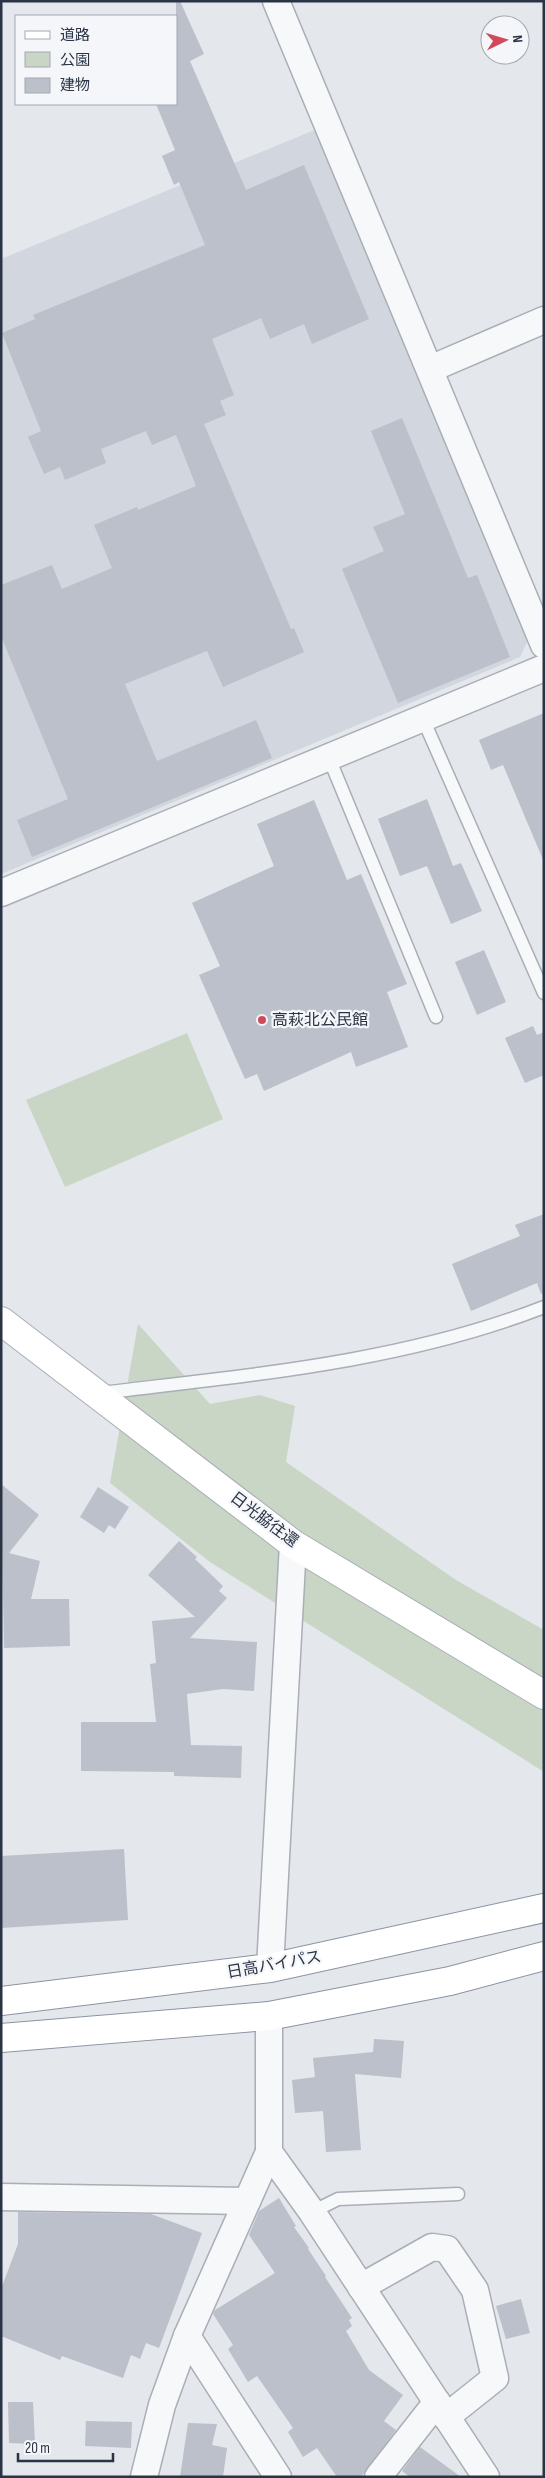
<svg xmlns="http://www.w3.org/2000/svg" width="545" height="2478" viewBox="0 0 545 2478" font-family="'Sofia Sans Condensed','Noto Sans JP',sans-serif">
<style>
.built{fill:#d2d6de}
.green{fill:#c9d6c5}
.building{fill:#bbc0ca}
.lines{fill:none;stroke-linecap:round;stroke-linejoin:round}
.lane-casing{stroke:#a9aeb7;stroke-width:15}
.street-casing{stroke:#a9aeb7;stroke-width:29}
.secondary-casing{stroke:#a9aeb7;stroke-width:30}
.highway-casing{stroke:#8b94a3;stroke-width:30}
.lane{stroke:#f7f8fa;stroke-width:12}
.street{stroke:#f7f8fa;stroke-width:26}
.secondary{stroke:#fff;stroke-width:28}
.highway{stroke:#fff;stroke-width:28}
.poi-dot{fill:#d1495b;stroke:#f4f6f9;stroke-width:2}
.labels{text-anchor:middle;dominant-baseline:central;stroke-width:4.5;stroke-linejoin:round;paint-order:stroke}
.poi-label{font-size:16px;fill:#2b3445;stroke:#f4f6f9;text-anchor:start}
.street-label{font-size:16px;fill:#2b3445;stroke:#f4f6f9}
</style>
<rect width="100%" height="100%" fill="#e4e7ec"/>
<!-- built -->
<polygon class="built" points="317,129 529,638 520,657 1,874 1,259"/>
<!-- green -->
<g class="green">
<polygon points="187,1033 223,1119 65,1187 26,1100"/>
<polygon points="138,1324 210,1404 260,1395 295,1406 286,1462 456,1580 544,1630 544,1772 210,1562 110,1483"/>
</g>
<!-- building -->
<g class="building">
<polygon points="176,1 180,1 204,54 190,61 246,190 304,165 369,319 312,344 304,324 270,339 261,318 212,339 234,395 220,401 226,415 204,424 291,629 294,628 304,652 223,687 207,651 125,684 157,761 256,720 272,758 32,857 17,820 68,799 1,636 1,585 52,565 62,589 112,568 94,525 137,507 138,510 196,486 176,435 152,445 146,431 101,449 106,463 65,480 60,467 44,474 28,437 41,431 2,333 35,319 33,315 205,245 179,182 174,185 162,156 175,150 156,104 176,104"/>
<polygon points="402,418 468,578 477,575 510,657 398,703 342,569 384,551 373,527 405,514 371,431"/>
<polygon points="544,713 544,862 503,765 491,770 479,740"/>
<polygon points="427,799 453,866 461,863 482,911 451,924 427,866 400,876 378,819"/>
<polygon points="314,800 347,880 361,874 407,984 387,992 408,1047 356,1067 351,1052 264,1091 257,1074 245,1079 199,975 220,966 192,903 274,866 257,824"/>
<polygon points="484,950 506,1002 477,1015 455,962"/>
<polygon points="533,1026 537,1035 544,1032 544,1075 525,1083 505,1038"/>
<polygon points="544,1214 544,1293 541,1294 537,1283 471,1311 452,1264 520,1236 515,1225"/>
<polygon points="1,1484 39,1515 9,1553 40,1561 31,1599 69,1599 70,1646 4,1648"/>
<polygon points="98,1487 129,1507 115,1529 109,1525 104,1533 80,1517"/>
<polygon points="179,1541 197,1557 195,1559 223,1586 219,1591 227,1598 190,1638 257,1642 254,1691 223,1689 187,1694 191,1745 242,1746 241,1778 174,1776 174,1772 81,1771 81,1722 156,1722 150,1664 156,1663 152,1621 195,1617 148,1575"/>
<polygon points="124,1849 128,1920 1,1928 1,1856"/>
<polygon points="374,2039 404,2041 401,2078 355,2074 361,2150 326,2152 323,2111 295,2113 292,2080 315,2077 313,2058 373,2052"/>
<polygon points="279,2198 296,2226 294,2227 309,2248 308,2249 326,2276 325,2277 352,2318 349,2320 352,2326 346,2331 369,2370 403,2395 384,2421 396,2430 361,2477 337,2477 317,2448 303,2457 288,2432 293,2428 257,2376 248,2382 228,2349 233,2345 213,2314 215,2310 275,2273 249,2235 259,2211"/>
<polygon points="18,2212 151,2214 202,2233 159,2348 146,2343 140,2359 131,2355 123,2378 62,2356 60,2360 1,2336 1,2289 18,2244"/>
<polygon points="521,2299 530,2333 506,2339 496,2306"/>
<polygon points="8,2402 33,2402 35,2444 9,2443"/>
<polygon points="86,2421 132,2422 131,2448 85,2446"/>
<polygon points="188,2423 217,2424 212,2445 227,2448 223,2477 180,2477"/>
<polygon points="420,2447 461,2477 410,2477 402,2471"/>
</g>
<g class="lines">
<defs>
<g id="lane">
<polyline points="423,719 544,993"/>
<polyline points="329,758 436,1017"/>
<path d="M101 1393C250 1375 403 1362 544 1307"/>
<polyline points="312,2212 338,2199 458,2194"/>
</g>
<g id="street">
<polyline points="276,1 544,645"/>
<polyline points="430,369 544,320"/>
<polyline points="1,893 544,668"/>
<polyline points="270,1968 293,1544"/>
<polyline points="269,2016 269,2152 312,2212 486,2477"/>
<polyline points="1,2197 247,2201"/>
<polyline points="361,2287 432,2247 447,2249 475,2290 495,2378 446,2417"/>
<polyline points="187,2336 278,2477"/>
<polyline points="144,2477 162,2405 187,2336 269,2152"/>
<polyline points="378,2477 437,2402"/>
</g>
<polyline id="secondary" points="1,1321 293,1544 544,1695"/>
<g id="highway">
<polyline points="1,2001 270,1968 544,1908"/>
<polyline points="1,2038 269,2016 450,1981 544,1956"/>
</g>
</defs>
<!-- lane casing -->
<use href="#lane" class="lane-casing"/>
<!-- street casing -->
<use href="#street" class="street-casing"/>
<!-- secondary casing -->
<use href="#secondary" class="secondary-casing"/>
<!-- highway casing -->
<use href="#highway" class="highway-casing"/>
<!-- lane -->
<use href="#lane" class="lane"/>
<!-- street -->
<use href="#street" class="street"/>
<!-- secondary -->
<use href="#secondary" class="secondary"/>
<!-- highway -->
<use href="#highway" class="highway"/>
</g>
<!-- markers -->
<circle class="poi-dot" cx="262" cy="1020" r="5"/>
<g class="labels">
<!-- poi labels -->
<g class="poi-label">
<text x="272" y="1020">高萩北公民館</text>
</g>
<!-- street labels -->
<g class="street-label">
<text transform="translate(264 1520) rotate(37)">日光脇往還</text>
<text transform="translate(274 1965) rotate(-10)">日高バイパス</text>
</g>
</g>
<!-- border -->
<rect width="545" height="2478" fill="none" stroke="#2b3445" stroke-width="5"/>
<!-- legend -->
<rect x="15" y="15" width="162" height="90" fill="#f4f6f9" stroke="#a4a8b1"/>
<rect x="25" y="31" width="25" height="8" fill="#ffffff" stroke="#a4a8b1"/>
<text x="60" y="40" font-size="15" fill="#2b3445">道路</text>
<rect x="25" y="52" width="25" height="15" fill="#c9d6c5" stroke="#a4a8b1"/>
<text x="60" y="65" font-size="15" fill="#2b3445">公園</text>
<rect x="25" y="78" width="25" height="15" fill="#bbc0ca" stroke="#a4a8b1"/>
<text x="60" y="90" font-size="15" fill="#2b3445">建物</text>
<!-- north arrow -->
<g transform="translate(505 40) rotate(85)"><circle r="24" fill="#f4f6f9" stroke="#a4a8b1"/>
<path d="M0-4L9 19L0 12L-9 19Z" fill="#d1495b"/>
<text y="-8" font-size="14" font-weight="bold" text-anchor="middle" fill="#2b3445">N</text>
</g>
<!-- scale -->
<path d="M18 2453v8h95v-8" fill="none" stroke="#2b3445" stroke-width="2.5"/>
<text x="25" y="2453" font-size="15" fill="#2b3445" stroke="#f4f6f9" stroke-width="4" paint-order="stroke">20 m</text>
</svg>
